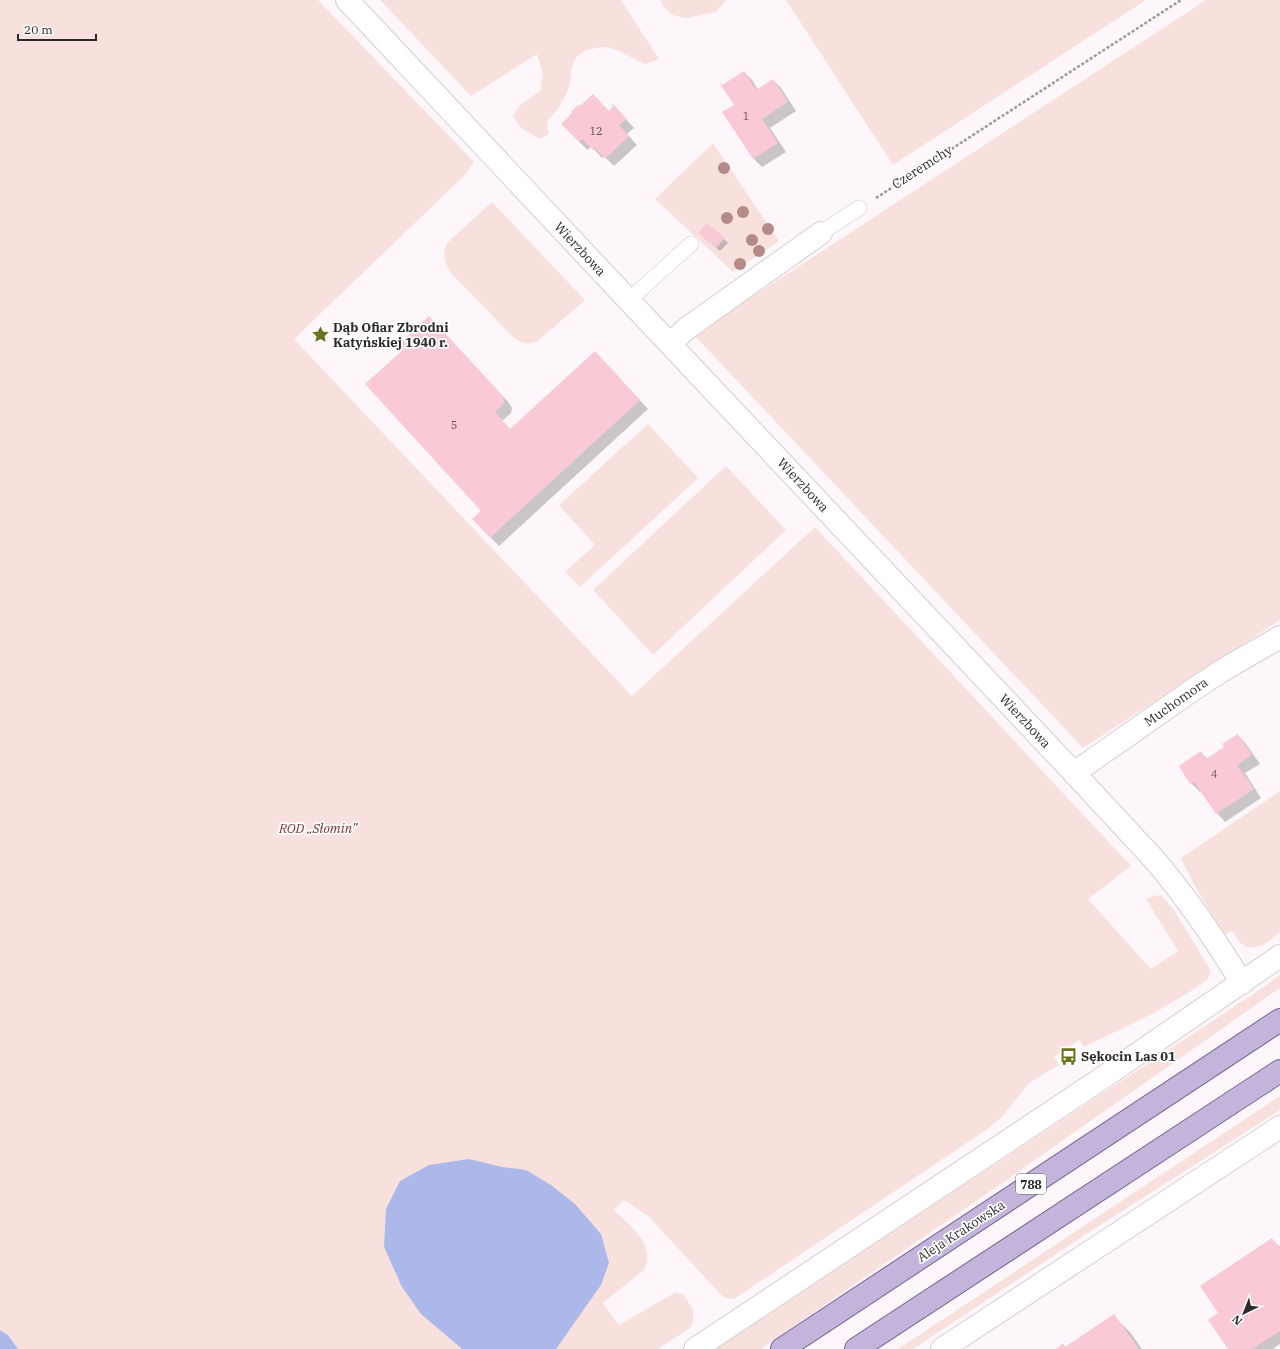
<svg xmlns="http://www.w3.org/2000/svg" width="1280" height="1349" viewBox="0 0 1280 1349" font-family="'IBM Plex Serif',serif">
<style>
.green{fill:#f8e1dd}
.water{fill:#abb8e9}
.shadow{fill:#0003}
.building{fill:#fac9d6}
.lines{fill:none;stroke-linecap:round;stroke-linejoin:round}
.lane-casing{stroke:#d3ced2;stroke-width:16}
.street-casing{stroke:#d3ced2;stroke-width:24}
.primary-casing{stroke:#75638f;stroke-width:24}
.path{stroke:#9d989c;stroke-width:2.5;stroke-dasharray:3 2;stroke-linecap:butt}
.lane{stroke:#fff;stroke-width:15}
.street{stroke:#fff;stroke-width:22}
.primary{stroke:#c4b4dc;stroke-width:22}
.tree{fill:#b38a87}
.labels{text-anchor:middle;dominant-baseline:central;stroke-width:3.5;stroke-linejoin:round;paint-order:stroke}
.number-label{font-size:11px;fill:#5f5156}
.shield{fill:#fff;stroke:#6b696b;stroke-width:1}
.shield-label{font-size:12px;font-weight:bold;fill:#2b292b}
.street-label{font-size:13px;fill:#2b292b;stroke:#fff}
.poi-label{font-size:13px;font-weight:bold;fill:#2b292b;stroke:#fff;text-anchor:start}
.park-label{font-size:13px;font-style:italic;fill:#773027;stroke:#fff}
</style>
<rect width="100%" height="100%" fill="#fdf7fc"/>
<!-- green -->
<g class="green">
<path d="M0 0H318L474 162 466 174 294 339 632 696 815 527 1131 866 1088 899 1151 969 1178 951 1146 899 1154 896 1161 895 1174 910 1211 971 1208 979 1191 991 1156 1012 1084 1047 1079 1040 1054 1057 1059 1065 1029 1083 1001 1118 986 1130 734 1299 724 1298 649 1217 624 1200 614 1210C630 1226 657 1245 644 1270L603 1303 619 1325 676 1292 684 1295 693 1310V1322L690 1328 658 1349H18L8 1335 0 1330Z"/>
<path d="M380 0H621L659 59 645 64C632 59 619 48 605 47 601 47 596 48 592 49 567 54 574 73 568 90 563 102 556 112 547 121L549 134 540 139 521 128 513 117 519 106 540 91 543 74 537 54 471 96Z"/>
<polygon points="660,0 726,0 716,12 686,18 672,15 663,6"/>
<polygon points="786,0 1146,0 893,165"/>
<polygon points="1206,0 1280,0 1280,620 1083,748 694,335"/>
<polygon points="713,143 779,241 733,272 655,199"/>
<path d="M492 202 585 300 538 341C526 345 522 344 512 336L450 272C444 261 442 255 447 243Z"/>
<polygon points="648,424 698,478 580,587 565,572 595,545 559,505"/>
<polygon points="726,466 786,530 653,655 593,590"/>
<path d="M1280 791V932C1270 940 1257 953 1243 945 1239 943 1235 935 1232 931L1224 935 1196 888 1181 858Z"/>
<polygon points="1280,975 1280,988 998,1186 775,1339 761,1349 715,1349 1253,994"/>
<polygon points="1280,1096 1280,1110 1088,1233 913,1349 898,1349"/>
</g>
<!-- water -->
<g class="water">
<polygon points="469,1159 502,1167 526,1170 551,1185 575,1204 601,1234 609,1263 601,1285 556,1349 462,1349 421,1314 402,1287 384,1247 386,1209 400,1181 429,1165"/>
<polygon points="0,1330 8,1335 18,1349 0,1349"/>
</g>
<!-- shadow -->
<g class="shadow">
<polygon points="744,72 752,80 758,90 773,80 781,88 796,111 770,128 786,152 762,167 754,159 724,113 735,105"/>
<polygon points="609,112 622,115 634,128 627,134 637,145 614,166 604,156 602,158 591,146 588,150 579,142"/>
<polygon points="703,237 724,239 728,243 720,251"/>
<polygon points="438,326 509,403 512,408 511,413 502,421 511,430 603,361 648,409 499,546 473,519 482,511"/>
<polygon points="1238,735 1246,744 1260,764 1245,773 1261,798 1225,822 1217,813 1201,791 1200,792 1191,783 1180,766 1201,753 1208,759 1226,747"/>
<polygon points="1272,1240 1280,1247 1280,1344 1273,1349 1229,1349 1220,1313"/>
<polygon points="1113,1316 1130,1332 1142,1349 1058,1349 1063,1345 1066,1347"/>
</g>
<!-- building -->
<g class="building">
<polygon points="744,71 756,90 773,79 788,102 762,119 778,143 753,159 722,112 734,105 720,84 721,83 722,85"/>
<polygon points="593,94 609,111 613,106 611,105 613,104 627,119 619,125 629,136 605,159 595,148 593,150 582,139 579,142 561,124 571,114 572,111 578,105 581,105"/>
<polygon points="707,223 725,238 716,248 698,233"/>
<polygon points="429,316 501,394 504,399 503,405 495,412 510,429 595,351 640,400 490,538 472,519 481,511 365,384 404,349 399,344"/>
<polygon points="1238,734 1252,755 1237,765 1254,789 1216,814 1194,782 1190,784 1179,766 1201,751 1206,759 1224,747 1222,744"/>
<polygon points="1272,1238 1278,1247 1280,1245 1280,1331 1252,1349 1228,1349 1208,1320 1218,1313 1200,1286"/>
<polygon points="1114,1314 1139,1349 1056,1349 1063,1343 1065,1347"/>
</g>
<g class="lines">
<defs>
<g id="lane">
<polyline points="821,233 859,208"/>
<polyline points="629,300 691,244"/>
</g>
<g id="street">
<path d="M347 0 618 289 1074 773 1152 857C1186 896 1215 939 1242 983"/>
<polyline points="670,344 686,329 821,233"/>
<polyline points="1074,773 1197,687 1223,670 1280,637"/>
<polyline points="695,1349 1095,1083 1280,956"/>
<polyline points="942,1349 1280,1127"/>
</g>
<g id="primary">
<polyline points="782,1349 1280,1020"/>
<polyline points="856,1349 1280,1071"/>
</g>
</defs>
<!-- lane casing -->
<use href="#lane" class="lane-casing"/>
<!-- street casing -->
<use href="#street" class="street-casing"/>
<!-- primary casing -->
<use href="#primary" class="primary-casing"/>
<!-- path -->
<polyline class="path" points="876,198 1181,0"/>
<!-- lane -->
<use href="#lane" class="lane"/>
<!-- street -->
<use href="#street" class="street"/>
<!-- primary -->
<use href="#primary" class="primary"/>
</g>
<!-- trees -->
<g class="tree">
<circle cx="724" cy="168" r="6"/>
<circle cx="743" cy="212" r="6"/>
<circle cx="727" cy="218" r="6"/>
<circle cx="768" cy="229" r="6"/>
<circle cx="752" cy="240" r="6"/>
<circle cx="759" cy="251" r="6"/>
<circle cx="740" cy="264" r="6"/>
</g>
<!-- icons -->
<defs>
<symbol id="sight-bare" viewBox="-9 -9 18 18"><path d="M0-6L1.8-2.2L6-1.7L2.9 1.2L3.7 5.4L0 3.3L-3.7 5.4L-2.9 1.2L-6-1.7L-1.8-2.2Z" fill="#6a741f" stroke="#fff" stroke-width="2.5" paint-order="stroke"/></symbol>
<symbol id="bus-bare" viewBox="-9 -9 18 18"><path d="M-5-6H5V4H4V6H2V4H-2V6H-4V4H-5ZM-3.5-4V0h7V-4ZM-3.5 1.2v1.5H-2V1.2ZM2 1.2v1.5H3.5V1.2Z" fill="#6a741f" stroke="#fff" stroke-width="2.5" paint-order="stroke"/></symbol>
</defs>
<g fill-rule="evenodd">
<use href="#sight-bare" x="308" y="322" width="25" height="25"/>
<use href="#bus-bare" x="1056" y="1044" width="25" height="25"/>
</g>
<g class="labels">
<!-- number labels -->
<g class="number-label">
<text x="746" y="116">1</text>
<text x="596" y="131">12</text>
<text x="454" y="425">5</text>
<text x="1214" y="774">4</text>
</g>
<!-- shield labels -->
<rect class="shield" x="1016" y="1174" width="30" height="20" rx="3"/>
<g class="shield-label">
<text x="1031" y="1184">788</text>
</g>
<!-- street labels -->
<g class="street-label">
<text transform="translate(922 167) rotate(-33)">Czeremchy</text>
<text transform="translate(580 249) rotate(47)">Wierzbowa</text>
<text transform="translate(803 485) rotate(47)">Wierzbowa</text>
<text transform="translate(1176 702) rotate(-35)">Muchomora</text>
<text transform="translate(1025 721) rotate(47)">Wierzbowa</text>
<text transform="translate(961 1231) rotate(-33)">Aleja Krakowska</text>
</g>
<!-- poi labels -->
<g class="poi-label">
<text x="333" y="327">Dąb Ofiar Zbrodni<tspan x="333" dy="15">Katyńskiej 1940 r.</tspan></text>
<text x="1081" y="1056">Sękocin Las 01</text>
</g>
<!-- park labels -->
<g class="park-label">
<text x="318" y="828">ROD „Słomin”</text>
</g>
</g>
<!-- north arrow -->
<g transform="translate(1244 1313) rotate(223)" stroke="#ffffff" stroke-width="3" paint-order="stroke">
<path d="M0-3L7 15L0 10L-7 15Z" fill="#2b292b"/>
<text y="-6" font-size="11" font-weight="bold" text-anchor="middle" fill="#2b292b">N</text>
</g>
<!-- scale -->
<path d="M18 34v6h78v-6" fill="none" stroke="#2b292b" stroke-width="2"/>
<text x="24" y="34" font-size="12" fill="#2b292b" stroke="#ffffff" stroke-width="3" paint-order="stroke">20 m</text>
</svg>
